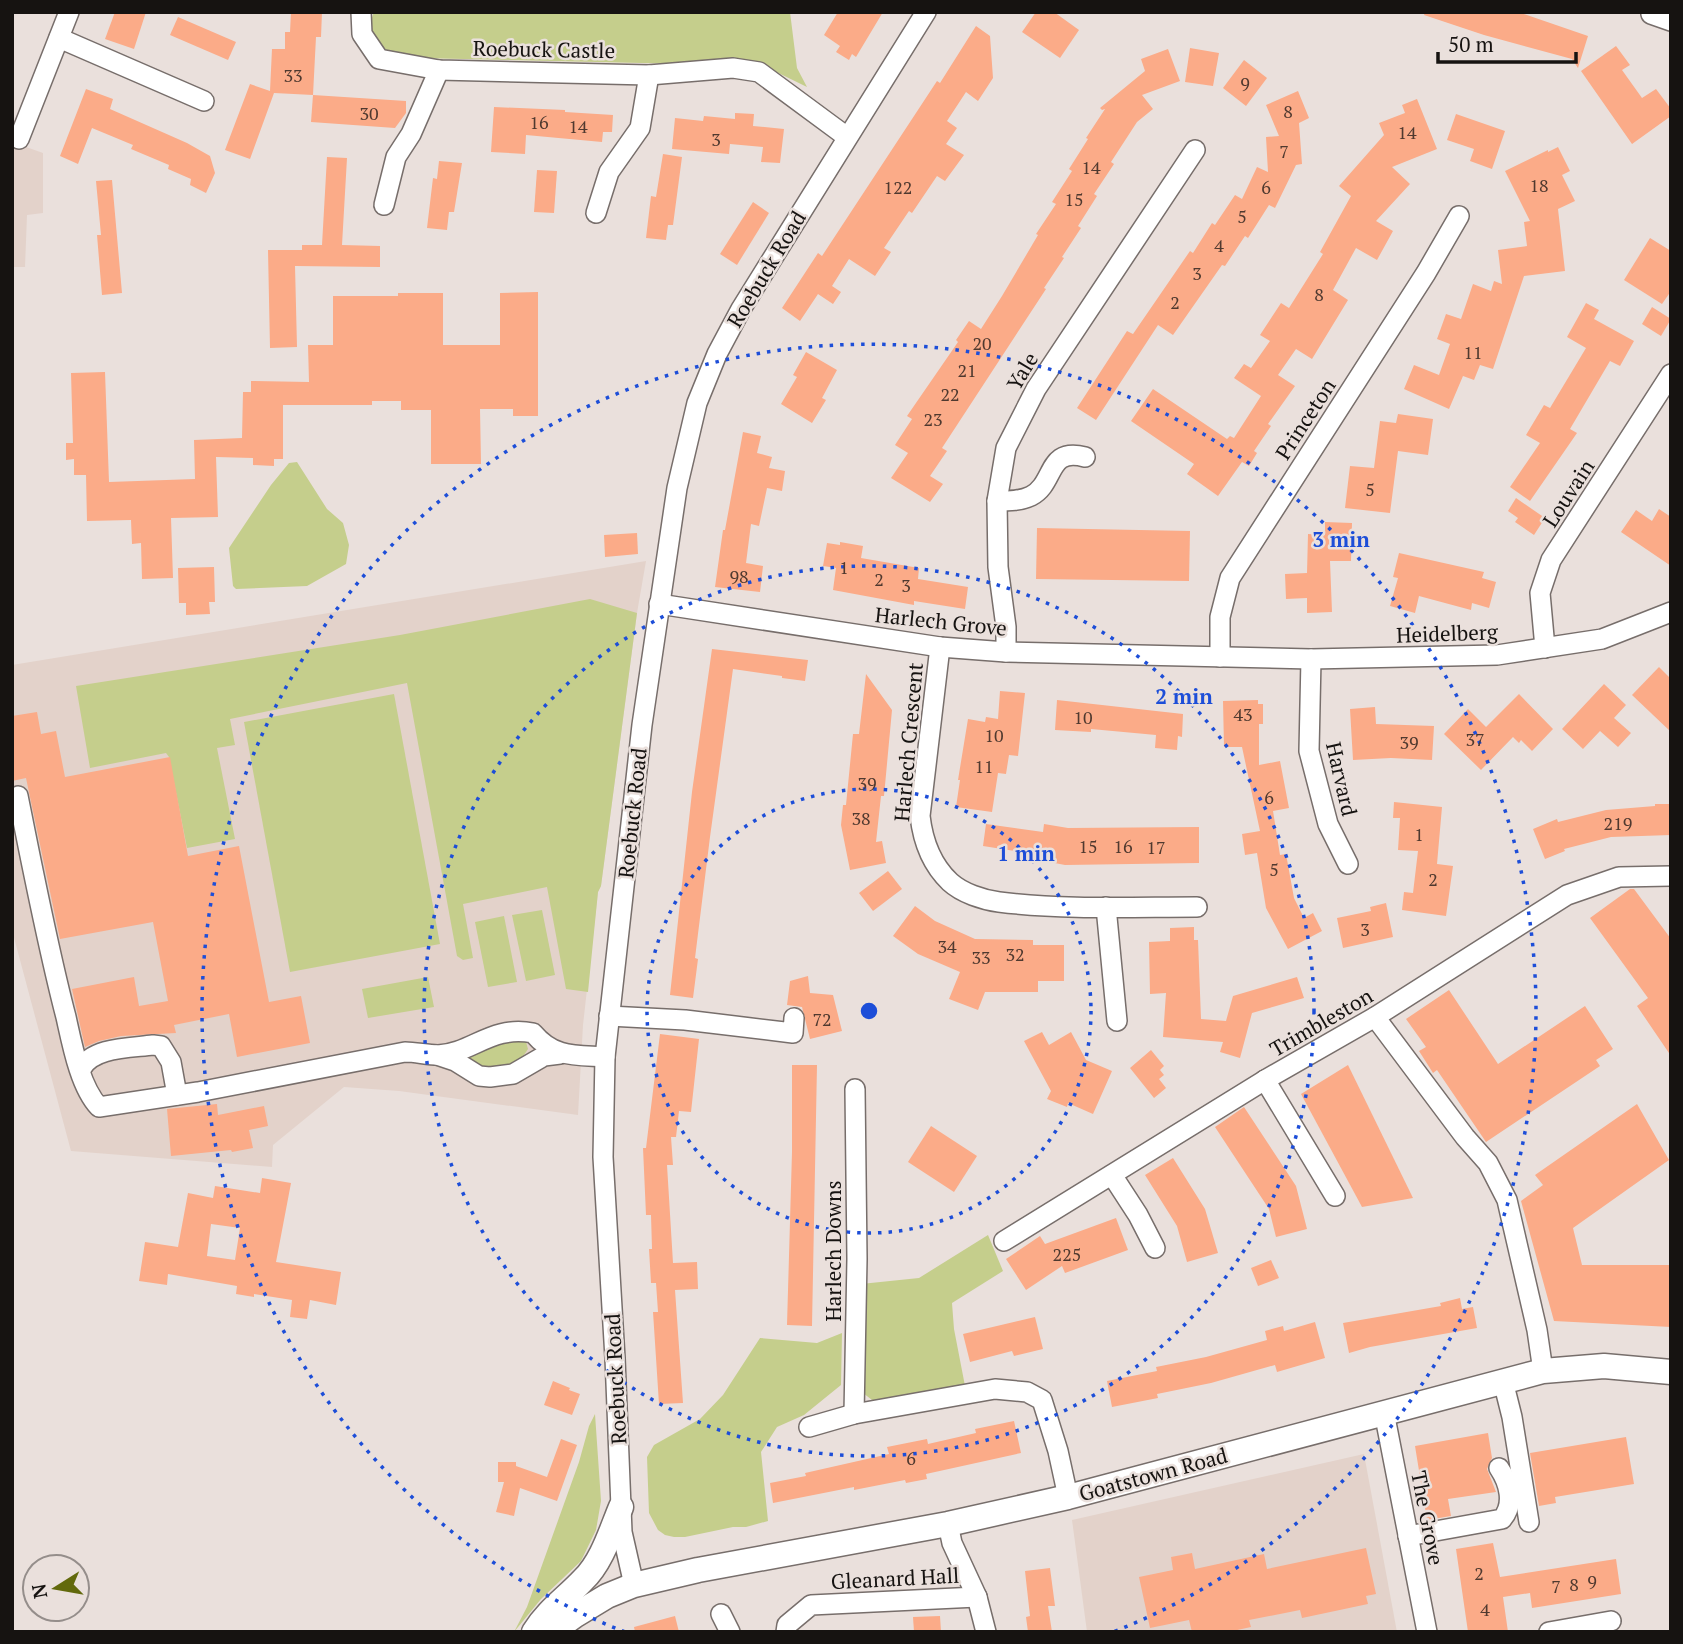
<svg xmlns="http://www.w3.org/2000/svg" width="1683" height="1644" viewBox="0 0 1683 1644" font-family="'PT Serif',serif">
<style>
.built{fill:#e3d2ca}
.green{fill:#c5ce8c}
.building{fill:#fbab88;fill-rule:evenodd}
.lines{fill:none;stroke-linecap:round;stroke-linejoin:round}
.minor-casing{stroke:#776e6b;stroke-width:22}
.major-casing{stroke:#776e6b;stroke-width:27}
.minor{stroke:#fff;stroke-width:19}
.major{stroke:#fff;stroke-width:24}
.ring{fill:none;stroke:#1d4ed8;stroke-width:3.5;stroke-dasharray:3.5 7}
.labels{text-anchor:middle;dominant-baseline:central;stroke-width:5;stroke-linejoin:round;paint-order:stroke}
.number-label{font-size:18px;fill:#4f392f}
.street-label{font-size:21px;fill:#161311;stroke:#eae0dc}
.centre{fill:#1d4ed8;stroke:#eae0dc;stroke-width:3.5}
.ring-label{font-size:21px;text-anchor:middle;font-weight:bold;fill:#1d4ed8;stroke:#eae0dc;stroke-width:5;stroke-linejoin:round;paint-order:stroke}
</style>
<rect width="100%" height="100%" fill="#eae0dc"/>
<!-- built -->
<g class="built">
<polygon points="12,142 43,153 43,213 27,215 25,267 12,267"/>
<polygon points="646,561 637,613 601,886 598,892 583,1025 578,1115 399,1091 344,1087 273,1145 272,1167 71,1151 12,930 12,665"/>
<polygon points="1364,1454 1397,1632 1087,1632 1072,1520"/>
</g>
<!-- green -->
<g class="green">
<polygon points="374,12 790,12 797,68 807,87 754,61 729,59 686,64 417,58 380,50 368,28"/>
<polygon points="297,462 327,509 343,523 349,545 346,564 307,586 236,589 233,586 229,548 271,485 289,463"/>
<polygon points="590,599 637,613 601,886 598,892 588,992 566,989 547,887 463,904 473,958 463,960 457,956 407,683 230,719 235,745 217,748 235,839 187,848 169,757 166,753 90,768 76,686 400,635"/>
<polygon points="394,694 440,944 290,972 244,722"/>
<polygon points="542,910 555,975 526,981 512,915"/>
<polygon points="504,916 517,982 488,987 475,922"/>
<polygon points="428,977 434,1007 368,1018 362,989"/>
<path d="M516 1036 526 1042 528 1049C514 1071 502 1072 478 1071L470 1059 471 1052Z"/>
<polygon points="988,1235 1003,1271 952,1303 954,1329 965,1386 876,1403 863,1393 861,1284 919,1278"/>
<polygon points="842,1333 841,1385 804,1415 777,1427 761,1452 768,1521 746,1527 733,1527 685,1537 674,1537 665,1535 658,1530 649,1513 647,1457 654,1445 700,1419 723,1395 760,1338 817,1343"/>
<polygon points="595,1414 601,1501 596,1530 581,1561 541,1599 514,1632 527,1607 579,1462 589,1426"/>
</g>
<!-- building -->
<g class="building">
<polygon points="115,12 146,12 134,49 105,39"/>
<polygon points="291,12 322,12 321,37 316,37 313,95 274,93 250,159 225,150 250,84 270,91 272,49 285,49 285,32 290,32"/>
<polygon points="838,12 883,12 856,57 852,54 849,60 836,52 840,46 824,35"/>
<polygon points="1036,12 1054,12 1079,30 1060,58 1022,32"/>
<polygon points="1425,12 1518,12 1588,36 1578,68 1572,59 1484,35 1424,15"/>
<polygon points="178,17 236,42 228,60 170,35"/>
<polygon points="976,26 990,36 993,78 978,101 966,92 947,121 957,128 946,144 964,155 945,181 937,176 912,213 909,211 884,248 891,252 875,276 849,259 832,286 841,292 833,304 818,294 800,321 782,308 818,253 822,256 937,81 940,83"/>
<polygon points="1616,46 1630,65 1622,70 1642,98 1656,89 1671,109 1671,116 1632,144 1581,71"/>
<polygon points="1190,48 1219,53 1213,86 1185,82"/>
<polygon points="1168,49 1180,81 1142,95 1153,109 1137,122 1111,162 1114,164 1094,194 1097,196 1078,226 1081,228 1062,257 1064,258 1044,288 1046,289 942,448 947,451 930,476 943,484 930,502 891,478 908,453 895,445 912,419 907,416 958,342 956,340 969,321 981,329 1002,296 1038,235 1036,234 1056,204 1052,202 1072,171 1069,169 1088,139 1086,138 1105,109 1102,110 1100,108 1145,71 1141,59"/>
<polygon points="1244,60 1267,78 1246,106 1223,88"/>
<polygon points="86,89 113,99 110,109 187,143 210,156 215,173 206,193 190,185 191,179 168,169 169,165 131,149 133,145 92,128 78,164 60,156"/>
<polygon points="1298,91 1309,118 1299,123 1302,164 1296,165 1275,208 1269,205 1248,238 1245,236 1225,266 1222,265 1173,335 1158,325 1096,420 1077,408 1127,331 1133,334 1190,251 1193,253 1212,223 1215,225 1235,195 1242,199 1257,167 1268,172 1266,137 1279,136 1266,105"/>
<polygon points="313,95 406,101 406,113 395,128 311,122"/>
<polygon points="1417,99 1437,149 1392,167 1410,184 1376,221 1393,231 1377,260 1356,248 1333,290 1348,300 1312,359 1296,349 1278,375 1295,386 1268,424 1271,426 1254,451 1257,453 1249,466 1242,462 1218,496 1187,474 1194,464 1131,421 1153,389 1227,439 1230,436 1234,438 1261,396 1234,378 1244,364 1251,368 1270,341 1260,335 1281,303 1289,308 1323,254 1320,252 1351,196 1339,186 1384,135 1379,123 1405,113 1402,105"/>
<polygon points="494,107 565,110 565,112 613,115 612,132 603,132 602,142 526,135 525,154 491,152"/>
<polygon points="735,113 754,114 753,126 784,129 780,163 761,162 763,147 730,144 729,154 672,149 675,118 703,121 704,116 735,119"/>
<polygon points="1456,114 1505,131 1492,169 1470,161 1474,149 1447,140"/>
<polygon points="1558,147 1570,171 1562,175 1575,201 1558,209 1565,271 1524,276 1493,369 1480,365 1474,380 1463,376 1449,409 1404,389 1414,365 1439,375 1450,344 1437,339 1446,314 1461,319 1473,284 1491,291 1494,281 1502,284 1498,250 1527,246 1524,222 1530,221 1505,171 1548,150 1548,152"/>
<polygon points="663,154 682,157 673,225 668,225 666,240 646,238 651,196 656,197"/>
<polygon points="327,157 347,158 342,245 380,246 380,267 295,266 297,347 270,348 268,250 302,250 302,245 322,245"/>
<polygon points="439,161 462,163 454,212 449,212 447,230 427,228 433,178 437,179"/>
<polygon points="537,170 557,171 554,213 534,212"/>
<polygon points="112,180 122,293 102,295 97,235 101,235 96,181"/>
<polygon points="753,202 769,213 737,265 720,254"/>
<polygon points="1650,238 1671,251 1671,291 1662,304 1624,280"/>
<polygon points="538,292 538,416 513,416 513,409 480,409 481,464 431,464 431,410 401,410 401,401 372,401 372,405 283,405 283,459 274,459 274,466 253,465 253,458 216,457 218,517 171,518 173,578 142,579 141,543 132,544 131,520 87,521 86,475 74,475 74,459 66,460 66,443 73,443 71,373 105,372 109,482 195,479 194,440 242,438 243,392 251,392 251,381 309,382 308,345 333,345 333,296 398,296 398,293 443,293 443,345 500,345 500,293"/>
<polygon points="1586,303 1599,310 1594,319 1634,341 1620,366 1610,361 1570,429 1577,433 1530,501 1510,487 1540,443 1526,435 1544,405 1550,408 1586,348 1567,337"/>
<polygon points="1652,307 1671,319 1661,336 1642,324"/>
<polygon points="806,352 837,370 822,398 826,400 812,423 781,404 797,377 793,375"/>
<polygon points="1398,414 1433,419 1428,455 1398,451 1390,513 1345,508 1350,466 1374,468 1380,421 1396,423"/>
<polygon points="743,432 761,436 757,453 772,457 769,468 785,471 782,491 767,488 759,526 751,524 746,563 763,566 760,592 715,587 723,530 725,530"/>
<polygon points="1516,498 1545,518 1534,535 1515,522 1518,518 1508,511"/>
<polygon points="1659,509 1671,517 1671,566 1621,532 1636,510 1652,521"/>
<polygon points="1325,522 1352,523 1351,561 1330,561 1332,612 1307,613 1307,598 1286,599 1285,574 1307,573 1308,534 1325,535"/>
<polygon points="1037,528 1190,531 1189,581 1036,579"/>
<polygon points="637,533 638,554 605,557 604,535"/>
<polygon points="840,542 863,546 861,558 919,568 918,579 968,587 965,609 914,601 914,605 833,590 836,568 823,566 827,543 840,545"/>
<polygon points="1399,553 1484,572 1482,578 1496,582 1489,608 1472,603 1471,610 1419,596 1415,613 1390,606 1398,578 1393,577"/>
<polygon points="214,567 215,602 209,602 210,614 186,615 186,603 179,603 178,568"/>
<polygon points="712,649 808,660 805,681 782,678 782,676 733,669 710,837 695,958 698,959 693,998 670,995 692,792"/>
<polygon points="1659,667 1671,679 1671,732 1632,695"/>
<polygon points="866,674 892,710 884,796 881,796 876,842 882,841 886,863 850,870 841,825 843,805 846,805 853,734 859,734"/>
<polygon points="1604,684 1626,705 1614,718 1631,733 1618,747 1600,731 1583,749 1562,729"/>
<polygon points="1000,691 1025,693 1018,756 1009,755 1006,774 998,773 992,812 956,807 960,780 958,780 968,719 985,722 986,717 998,719"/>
<polygon points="1519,694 1553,729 1532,751 1521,740 1519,743 1513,737 1481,770 1444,734 1468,709 1486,727"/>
<polygon points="1057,700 1183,714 1182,737 1178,736 1177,750 1155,748 1156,735 1091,729 1091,732 1055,730"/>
<polygon points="1258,700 1258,704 1263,704 1263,724 1259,724 1259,765 1280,761 1289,808 1273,811 1280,855 1286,854 1294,898 1304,918 1313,913 1322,931 1288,949 1266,908 1257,853 1245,855 1242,834 1260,831 1242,747 1224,747 1223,701"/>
<polygon points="1375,707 1376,724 1434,726 1432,760 1391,758 1353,760 1350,709"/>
<polygon points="37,712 41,734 56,731 65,777 170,757 188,856 239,846 269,1002 301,996 310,1043 237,1057 229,1014 174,1025 176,1033 121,1036 99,1041 85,1047 72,989 134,977 139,1006 168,1001 153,922 60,939 26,778 12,781 12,716"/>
<polygon points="1394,802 1442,807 1437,864 1453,866 1446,916 1402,910 1404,892 1413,893 1418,851 1398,850 1400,818 1393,818"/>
<polygon points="1655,804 1671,804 1671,835 1611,837 1564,849 1565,851 1545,859 1533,829 1557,819 1558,822 1606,810 1655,806"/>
<polygon points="986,824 1043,832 1044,824 1068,828 1199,827 1199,863 1065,865 1039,860 1040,855 983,846"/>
<polygon points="888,871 902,889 873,911 859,893"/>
<polygon points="1630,889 1634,889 1671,939 1671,1056 1637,1006 1648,998 1590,918"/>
<polygon points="1386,903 1393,937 1343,948 1337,918 1371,911 1370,907"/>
<polygon points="915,906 935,921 975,939 1033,940 1033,945 1064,945 1064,981 1038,981 1038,992 985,992 978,1010 949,999 960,972 918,954 893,936"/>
<polygon points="1194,927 1194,940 1198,940 1201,1019 1226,1021 1233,996 1297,977 1304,998 1252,1013 1240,1058 1220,1052 1223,1042 1163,1037 1166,993 1150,994 1149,942 1170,941 1170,928"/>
<polygon points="808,976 810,993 833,995 842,1031 810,1039 802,1007 787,1005 790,981"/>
<polygon points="1449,990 1498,1064 1585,1006 1613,1049 1596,1060 1600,1066 1486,1142 1437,1070 1433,1073 1419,1051 1426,1047 1406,1019"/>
<polygon points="1042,1032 1049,1045 1071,1032 1086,1060 1112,1071 1093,1114 1068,1103 1067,1107 1047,1099 1051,1091 1024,1041"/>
<polygon points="660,1034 699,1039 691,1112 679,1111 676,1137 671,1137 673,1165 667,1165 673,1263 697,1262 698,1289 675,1290 683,1403 659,1404 653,1312 658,1312 656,1283 651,1283 649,1249 652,1249 651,1215 646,1215 643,1148 646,1148"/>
<polygon points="1151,1050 1164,1066 1160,1070 1164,1075 1159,1079 1166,1088 1154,1098 1130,1068"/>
<polygon points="792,1065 817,1065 812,1326 787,1325 792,1152"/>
<polygon points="1348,1065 1413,1198 1362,1207 1301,1094"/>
<polygon points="217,1104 218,1115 264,1106 268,1126 249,1130 253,1148 232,1152 231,1150 171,1156 167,1109"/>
<polygon points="1637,1104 1669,1160 1573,1228 1582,1265 1671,1265 1671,1327 1554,1321 1521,1201 1543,1185 1535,1175"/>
<polygon points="1244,1107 1296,1186 1307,1229 1276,1237 1269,1209 1215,1127"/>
<polygon points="931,1126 977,1156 954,1192 908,1162"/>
<polygon points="1173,1158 1205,1209 1218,1253 1187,1262 1177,1226 1145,1175"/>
<path d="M262 1178 291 1183 276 1262 341 1272 336 1305 310 1300 307 1319 290 1317 292 1300 254 1294V1297L236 1294 237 1286 168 1274 167 1285 139 1281 145 1242 178 1247 188 1193 213 1198 215 1186 260 1193ZM211 1224 240 1228 235 1260 207 1256Z"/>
<polygon points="1116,1218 1128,1250 1065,1273 1062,1266 1026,1290 1006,1259 1040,1236 1045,1244"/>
<polygon points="1271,1260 1279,1278 1258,1286 1251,1268"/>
<polygon points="1460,1298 1462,1309 1473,1307 1477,1328 1370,1347 1349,1353 1343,1323 1441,1306 1440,1303"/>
<polygon points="1035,1317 1043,1349 1014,1356 1012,1351 970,1362 963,1334"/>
<polygon points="1315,1322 1325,1358 1277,1372 1275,1365 1211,1383 1157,1394 1158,1398 1112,1407 1107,1381 1157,1371 1156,1367 1206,1357 1267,1340 1265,1331 1283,1326 1284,1331"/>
<polygon points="553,1381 570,1388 569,1390 580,1394 572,1415 544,1405"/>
<polygon points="1014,1421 1021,1453 926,1474 927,1479 906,1483 905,1480 854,1490 854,1487 773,1503 770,1483 806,1476 805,1473 889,1454 887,1447 927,1439 928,1444 976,1433 975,1429"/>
<polygon points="1488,1433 1492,1458 1487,1469 1496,1492 1448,1499 1451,1516 1427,1520 1415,1446"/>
<polygon points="1626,1437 1634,1484 1555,1497 1556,1503 1539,1506 1530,1453"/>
<polygon points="561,1439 577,1445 557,1501 520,1488 514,1516 496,1512 504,1482 498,1482 498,1462 516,1462 516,1466 547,1477"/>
<polygon points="1493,1543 1500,1577 1616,1559 1621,1594 1532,1608 1530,1593 1503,1597 1508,1632 1468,1632 1456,1549"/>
<polygon points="1366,1548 1376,1594 1366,1596 1368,1604 1302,1618 1300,1610 1249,1620 1251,1627 1228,1632 1192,1632 1189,1620 1150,1628 1139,1577 1173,1570 1171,1557 1192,1553 1195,1569 1264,1554 1267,1569"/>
<polygon points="1050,1568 1055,1606 1048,1606 1052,1632 1028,1632 1026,1617 1030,1616 1025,1571"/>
<polygon points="675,1616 679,1632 635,1632 634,1627"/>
<polygon points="940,1616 941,1632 914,1632 913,1617"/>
</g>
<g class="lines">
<defs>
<g id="minor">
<polyline points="361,12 362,34 379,59 439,70 649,75 733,68 759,72 847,137"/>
<polyline points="1651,14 1671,21"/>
<polyline points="59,38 204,101"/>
<polyline points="19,139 69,12"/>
<polyline points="384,205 396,157 411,134 439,70"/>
<polyline points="596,213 609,172 640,128 649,75"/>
<path d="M997 501C1009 501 1021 501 1031 496 1056 483 1046 447 1085 457"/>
<polyline points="659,604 940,647 1006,652 1311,659 1497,655 1602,639 1671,612"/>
<path d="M940 647 920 816C923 842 931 864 950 882 962 893 983 900 999 902 1064 910 1132 907 1197 907"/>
<polyline points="1545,648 1540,593 1551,560 1671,374"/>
<polyline points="1006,652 1006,627 998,567 997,501 1006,448 1036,389 1195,150"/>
<polyline points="1220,657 1220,617 1230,578 1426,273 1459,216"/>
<polyline points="1311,659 1309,751 1328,824 1348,864"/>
<path d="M18 796C33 870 47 944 66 1017 72 1044 80 1087 99 1107L198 1092 405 1052C416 1052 427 1055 438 1055 473 1053 491 1025 533 1033 554 1058 575 1055 605 1057"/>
<polyline points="1106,907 1117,1021"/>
<polyline points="609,1016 685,1020 793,1033 794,1018"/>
<polyline points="1375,1017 1465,1137 1488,1163 1507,1200 1537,1330 1543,1371"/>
<polyline points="437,1055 455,1061 479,1076 490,1077 513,1074 544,1056 560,1054"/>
<path d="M81 1069C92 1047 130 1048 153 1045L161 1046 171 1062 177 1095"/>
<polyline points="1265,1080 1335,1196"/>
<polyline points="1112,1175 1138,1215 1155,1248"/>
<polyline points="1004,1241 1265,1080 1375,1017 1567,895 1619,877 1671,876"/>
<polyline points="1503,1381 1512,1417 1529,1522"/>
<polyline points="1384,1412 1427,1632"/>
<polyline points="854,1414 857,1259 855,1089"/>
<polyline points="809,1427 854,1414 995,1389 1027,1392 1042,1400 1058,1451 1068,1497"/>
<polyline points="948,1524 952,1543 977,1597 986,1632"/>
<path d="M1408 1536 1502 1519C1515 1504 1509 1483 1499 1468"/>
<polyline points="634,1585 622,1532 615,1358 603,1157 605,1057 642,725 677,488 697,403 717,354 741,309 926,12"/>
<polyline points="721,1614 730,1632"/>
<polyline points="786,1632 787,1625 811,1605 977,1597"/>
<polyline points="1549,1632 1611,1621"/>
</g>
<g id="major">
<path d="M534 1632C547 1611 566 1598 583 1580 602 1562 611 1531 621 1507"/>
<polyline points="552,1632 574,1616 607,1596 634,1585 698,1570 948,1524 1068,1497 1543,1371 1604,1366 1671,1372"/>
</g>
</defs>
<!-- minor casing -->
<use href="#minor" class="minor-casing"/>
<!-- major casing -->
<use href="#major" class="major-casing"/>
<!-- minor -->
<use href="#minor" class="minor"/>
<!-- major -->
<use href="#major" class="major"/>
</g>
<!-- distance rings -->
<g class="ring">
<circle cx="869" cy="1011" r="222"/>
<circle cx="869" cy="1011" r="445"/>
<path d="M625 1632A667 667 0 1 1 1113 1632"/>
</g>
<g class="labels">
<!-- number labels -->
<g class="number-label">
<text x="293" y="75">33</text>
<text x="1245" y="83">9</text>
<text x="1288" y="111">8</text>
<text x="369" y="113">30</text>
<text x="539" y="122">16</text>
<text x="578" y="126">14</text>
<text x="1407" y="132">14</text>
<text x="716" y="139">3</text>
<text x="1284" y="151">7</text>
<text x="1091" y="167">14</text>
<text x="1539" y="185">18</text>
<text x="898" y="187">122</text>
<text x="1266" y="187">6</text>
<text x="1074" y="199">15</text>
<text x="1242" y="216">5</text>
<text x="1219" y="245">4</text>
<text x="1197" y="273">3</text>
<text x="1319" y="294">8</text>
<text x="1175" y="302">2</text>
<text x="982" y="343">20</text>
<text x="1473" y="352">11</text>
<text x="967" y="370">21</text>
<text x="950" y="394">22</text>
<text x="933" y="419">23</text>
<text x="1370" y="489">5</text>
<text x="844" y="567">1</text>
<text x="739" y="576">98</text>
<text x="879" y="579">2</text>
<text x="906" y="585">3</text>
<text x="1243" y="714">43</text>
<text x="1083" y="717">10</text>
<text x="994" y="735">10</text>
<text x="1475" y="739">37</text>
<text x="1409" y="742">39</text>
<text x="984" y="766">11</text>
<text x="867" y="783">39</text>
<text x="1269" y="797">6</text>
<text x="861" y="818">38</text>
<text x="1618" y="823">219</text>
<text x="1419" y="834">1</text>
<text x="1088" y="846">15</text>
<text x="1123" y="846">16</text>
<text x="1156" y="847">17</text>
<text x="1274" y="869">5</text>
<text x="1433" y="879">2</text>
<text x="1365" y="929">3</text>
<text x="947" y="946">34</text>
<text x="1015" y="954">32</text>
<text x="981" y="957">33</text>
<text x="822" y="1019">72</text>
<text x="1067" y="1254">225</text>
<text x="911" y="1458">6</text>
<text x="1479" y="1573">2</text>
<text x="1592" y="1581">9</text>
<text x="1574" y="1584">8</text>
<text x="1556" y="1586">7</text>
<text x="1485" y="1609">4</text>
</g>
<!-- street labels -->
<g class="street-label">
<text transform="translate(544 49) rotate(1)">Roebuck Castle</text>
<text transform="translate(766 269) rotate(-59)">Roebuck Road</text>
<text transform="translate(1022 371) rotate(-59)">Yale</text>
<text transform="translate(1305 419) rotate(-57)">Princeton</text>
<text transform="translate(1568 493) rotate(-57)">Louvain</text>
<text transform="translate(941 621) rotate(6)">Harlech Grove</text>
<text transform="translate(1447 633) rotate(-2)">Heidelberg</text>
<text transform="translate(908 742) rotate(-85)">Harlech Crescent</text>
<text transform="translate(1342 779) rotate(77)">Harvard</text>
<text transform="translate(632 813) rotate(-84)">Roebuck Road</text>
<text transform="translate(1321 1022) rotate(-30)">Trimbleston</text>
<text transform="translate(833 1251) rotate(-90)">Harlech Downs</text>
<text transform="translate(615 1379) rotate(-93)">Roebuck Road</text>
<text transform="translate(1153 1474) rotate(-15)">Goatstown Road</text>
<text transform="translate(1428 1518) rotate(79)">The Grove</text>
<text transform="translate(895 1578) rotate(-3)">Gleanard Hall</text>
</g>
</g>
<circle cx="869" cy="1011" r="10" class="centre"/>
<g class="ring-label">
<text x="1341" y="547">3 min</text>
<text x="1184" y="704">2 min</text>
<text x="1026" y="861">1 min</text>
</g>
<!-- border -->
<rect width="1683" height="1644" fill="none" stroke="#161311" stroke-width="28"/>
<!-- north arrow -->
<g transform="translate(56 1588) rotate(259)"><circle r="33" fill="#eae0dc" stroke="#958e8b" stroke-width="2"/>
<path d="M0-5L12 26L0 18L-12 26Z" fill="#62690c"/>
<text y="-10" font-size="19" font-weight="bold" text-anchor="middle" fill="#161311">N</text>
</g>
<!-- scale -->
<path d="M1438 52v10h138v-10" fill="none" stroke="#161311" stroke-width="3.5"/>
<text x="1448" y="52" font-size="21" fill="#161311" stroke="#eae0dc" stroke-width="5" paint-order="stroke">50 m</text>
</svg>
